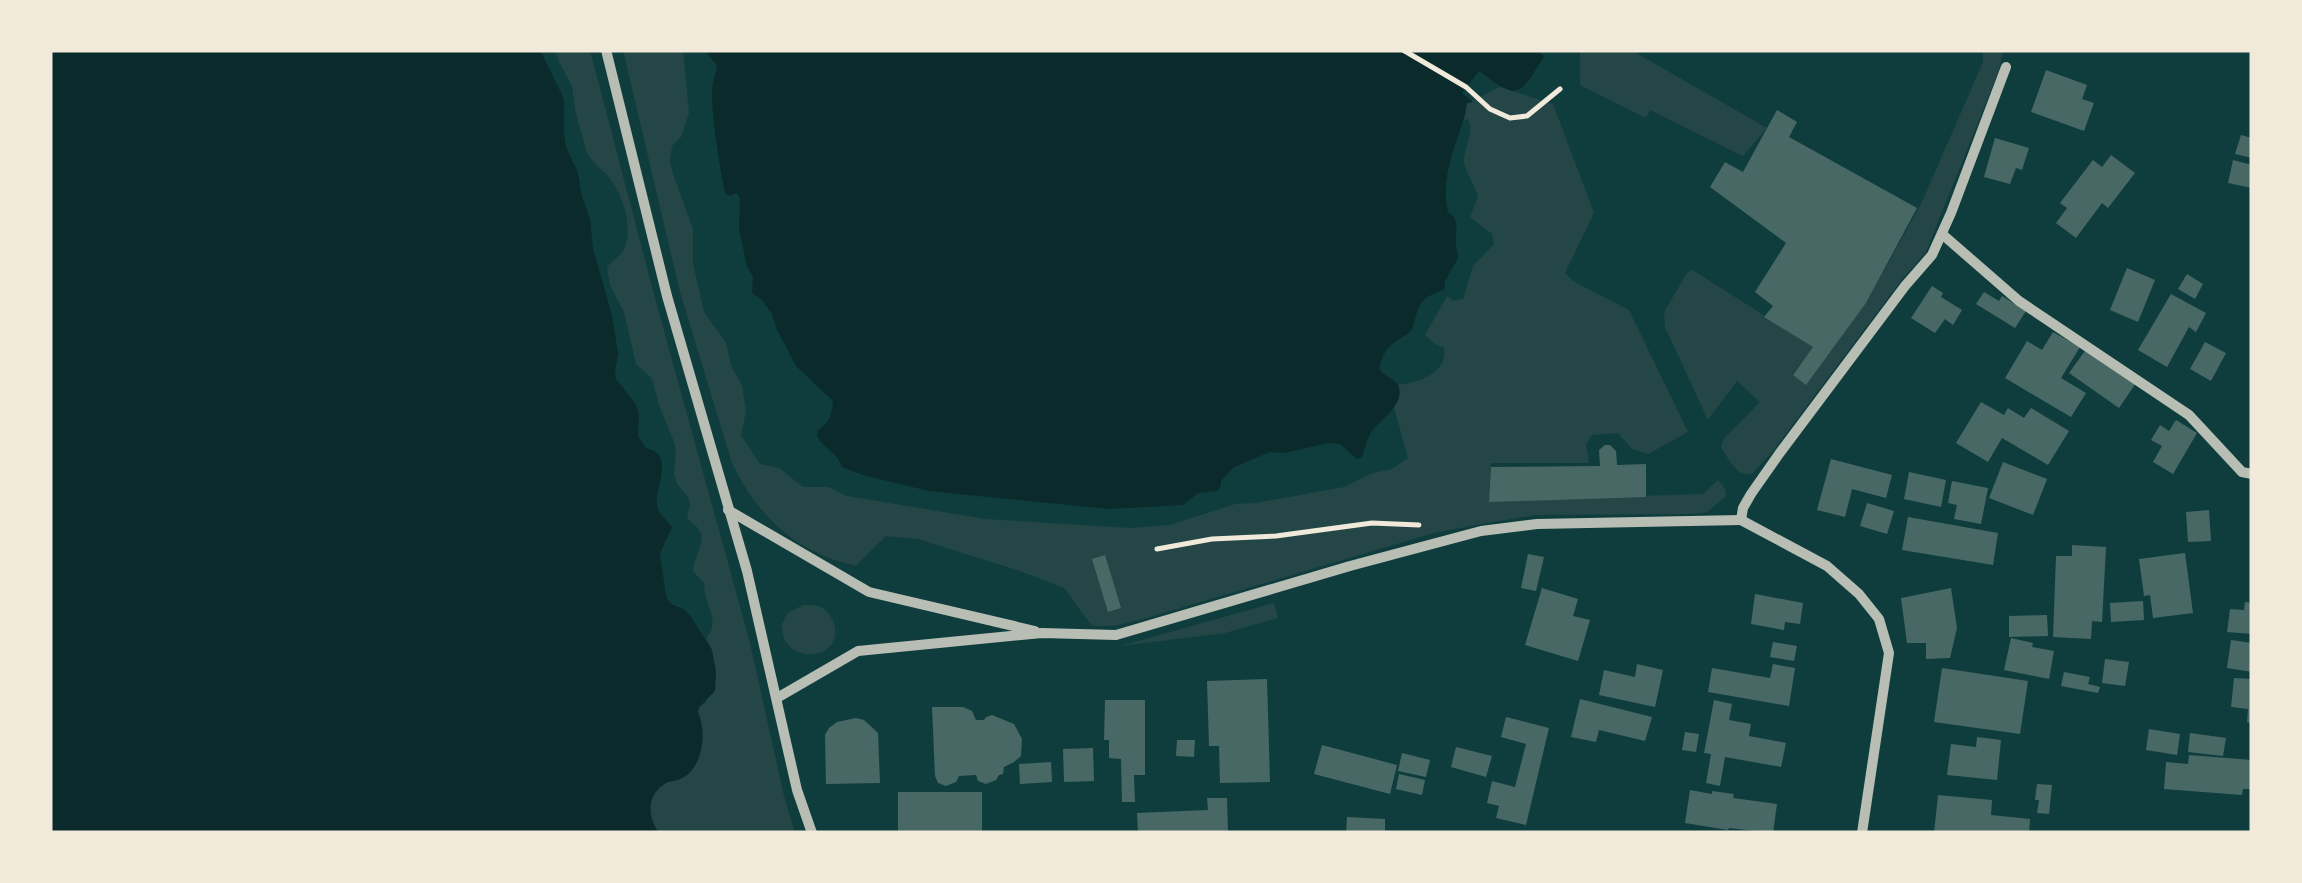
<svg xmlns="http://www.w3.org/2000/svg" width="2302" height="883" viewBox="0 0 2302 883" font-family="'Work Sans',sans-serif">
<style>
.green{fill:#244646}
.water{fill:#0a2a2b}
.building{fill:#486865}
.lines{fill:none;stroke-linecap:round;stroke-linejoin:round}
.path{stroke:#f1e9da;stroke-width:5}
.minor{stroke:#b8beb3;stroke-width:10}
</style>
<rect width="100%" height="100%" fill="#0f3d3e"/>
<!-- green -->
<g class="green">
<path d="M555 50H590L656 302 749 639 784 796 795 833H659C647 817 646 794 666 783 673 779 681 780 688 774 702 760 706 730 697 712L699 708 706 702 712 650 706 638C722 621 704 606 704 583L693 571C693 558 707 541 699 530 696 525 691 522 687 518L690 504 688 497 677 484 674 474 676 452 674 442 659 405 652 379 636 364 624 312 610 285 607 267C612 261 620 256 624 249 634 227 623 195 609 177 602 169 592 163 587 153L576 114 572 86 558 60Z"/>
<path d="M623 50H683L689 113 681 137 672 146 670 160 672 171 693 229V264L704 312 726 343 732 368 742 385 746 411 741 435 760 464 779 468 803 487H828L847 496 985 519 1130 528 1170 525 1235 504 1256 503 1344 487 1373 473 1392 469 1408 458 1394 407 1399 392 1398 385C1419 382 1448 374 1444 348L1434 343 1425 335 1447 296 1453 301 1463 299 1473 266 1494 244 1492 234 1470 217 1478 197C1475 186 1463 168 1464 159 1465 144 1475 133 1468 119L1464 120 1467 103 1500 87 1553 104 1594 213 1565 273 1573 281 1629 310 1688 432 1648 454 1632 449 1618 433 1592 435 1586 444 1589 463H1491L1489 501 1703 494 1718 480 1725 489 1726 496 1707 512 1695 514 1536 515 1481 524 1434 533 1143 619 1114 626H1092L1064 588 1017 570 918 539 886 536 856 566C795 552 759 518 732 463L680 292Z"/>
<polygon points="1580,50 1631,50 1767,128 1743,156 1650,110 1646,118 1580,85"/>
<path d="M1983 50H2003L1999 70 1926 252 1900 282 1773 451 1752 474C1735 476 1729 459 1721 447L1724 438 1760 402 1737 381 1708 420 1665 327 1664 312 1687 273 1691 270 1696 272 1813 347 1793 374 1806 384 1866 303 1921 204 1983 62Z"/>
<polygon points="1274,603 1278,618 1225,633 1120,646"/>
<path d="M803 605C807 605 816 605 819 606 831 611 839 628 834 640 826 659 796 658 786 642 783 637 783 632 781 626L788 613Z"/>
</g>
<!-- water -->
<g class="water">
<path d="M50 50H540L564 99V134L566 147 578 173 581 193 590 219 593 249 612 315 618 353 615 372 616 379 635 403 639 413 638 436 646 448C676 454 654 488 657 506 659 515 667 520 672 527L660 553 666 597 671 604 685 610 691 617 712 650 716 672 715 691 699 707 698 712C707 732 703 768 682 778 677 781 671 781 666 783 646 794 647 817 659 833H50Z"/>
<path d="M705 50H1535L1544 56C1519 97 1519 101 1479 71L1462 93 1473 102 1467 103 1465 115C1455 146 1440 179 1448 212 1462 221 1454 230 1456 244 1456 248 1458 253 1458 258L1445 281 1444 290C1418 298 1419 306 1412 330 1391 347 1387 341 1379 369 1385 377 1394 378 1398 385 1406 402 1384 417 1375 427 1368 435 1365 448 1362 457L1357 459 1340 444 1328 443 1284 453 1270 452 1234 467 1221 481V486L1217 491 1198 493 1183 505 1109 509 929 491 866 476 842 467C838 453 824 449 817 436L818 430C830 423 832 414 833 401L796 366 777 330 772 314 762 300 752 293 753 276 747 267 739 228 740 198 737 193 730 196 725 193C720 167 709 106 713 82 714 77 716 72 717 66Z"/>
</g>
<!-- building -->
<g class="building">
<polygon points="2046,70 2087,85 2082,99 2094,103 2084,131 2031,112"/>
<polygon points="1777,110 1797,122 1789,137 1917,208 1866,303 1806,385 1793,375 1813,347 1764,317 1773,306 1755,292 1786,243 1710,187 1725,162 1743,172"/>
<polygon points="2241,135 2252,138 2252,158 2235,154"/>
<polygon points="1995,138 2029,148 2022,170 2016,168 2010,184 1984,177"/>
<polygon points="2111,155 2135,173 2108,208 2102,203 2076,238 2056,223 2067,208 2060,203 2093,160 2102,167"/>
<polygon points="2233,160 2252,165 2252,188 2228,183"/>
<polygon points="2127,268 2155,280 2138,322 2110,310"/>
<polygon points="2187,274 2203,284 2195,299 2178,289"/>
<polygon points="1932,286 1943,293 1941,297 1962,310 1953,325 1945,319 1935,333 1911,318"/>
<polygon points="1984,292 1999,301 2002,296 2026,311 2015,328 1976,304"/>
<polygon points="2171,294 2206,313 2196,332 2189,327 2167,367 2138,350"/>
<polygon points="2053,332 2080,347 2061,378 2086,393 2071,417 2005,378 2027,341 2042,350"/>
<polygon points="2205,342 2226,353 2211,381 2190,369"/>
<polygon points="2087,348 2136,383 2119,408 2069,373"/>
<polygon points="1981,402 2004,415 2008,408 2024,418 2031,408 2069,431 2048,465 2002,438 1988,462 1956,443"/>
<polygon points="2176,420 2197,433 2173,474 2153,462 2162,446 2151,440 2160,425 2169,431"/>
<polygon points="1605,445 1610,445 1616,451 1617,465 1646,464 1646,497 1489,502 1491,467 1600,466 1599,450"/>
<polygon points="1831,459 1892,475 1886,498 1852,489 1845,517 1817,510"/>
<polygon points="2003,462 2047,479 2033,515 1989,498"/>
<polygon points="1909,472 1946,480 1941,507 1904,499"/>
<polygon points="1952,481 1988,488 1981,524 1954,519 1957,505 1948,503"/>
<polygon points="1867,503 1894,511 1887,534 1860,526"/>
<polygon points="2209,510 2211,541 2188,542 2186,512"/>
<polygon points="1908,517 1998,533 1993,565 1902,550"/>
<polygon points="2072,545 2106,547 2102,622 2092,621 2091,639 2053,637 2056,556 2072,556"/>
<polygon points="2185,553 2193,613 2153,618 2150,595 2144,596 2139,559"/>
<polygon points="1528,554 1544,557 1536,591 1521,588"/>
<polygon points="1105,555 1121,608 1108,612 1092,559"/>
<polygon points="1542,588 1578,599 1573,616 1590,620 1578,661 1525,645"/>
<polygon points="1951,588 1957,628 1950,658 1926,659 1926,643 1907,643 1901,598"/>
<polygon points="1755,594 1803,603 1800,624 1785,622 1784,630 1751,624"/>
<polygon points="2143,601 2144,620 2111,622 2110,603"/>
<polygon points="2245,602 2252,603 2252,634 2227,632 2230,609 2244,610"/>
<polygon points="2047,615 2048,636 2009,637 2009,616"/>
<polygon points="2011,638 2033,643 2032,647 2054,651 2049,679 2004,670"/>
<polygon points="2231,640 2252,643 2252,672 2227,668"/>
<polygon points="1773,642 1797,646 1794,661 1770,657"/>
<polygon points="2105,659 2129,662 2125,686 2102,683"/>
<polygon points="1637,664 1663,670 1655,707 1599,695 1604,670 1635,677"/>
<polygon points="1773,664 1795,668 1789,706 1708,692 1712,668 1770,678"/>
<polygon points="1942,668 2028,681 2020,734 1934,722"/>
<polygon points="2064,672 2090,677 2088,684 2100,687 2098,693 2061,686"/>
<polygon points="2234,678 2252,679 2252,723 2247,722 2248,709 2231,707"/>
<polygon points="1267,679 1270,782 1220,783 1219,746 1209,746 1207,681"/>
<polygon points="1580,699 1652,717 1645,741 1599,730 1596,742 1571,737"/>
<polygon points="1105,700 1145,700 1145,775 1134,775 1135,802 1122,802 1121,759 1109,758 1109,740 1104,740"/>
<polygon points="1714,700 1732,704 1729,720 1751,724 1749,736 1786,743 1781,767 1725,757 1720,786 1706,783 1711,754 1704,753"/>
<polygon points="932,707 963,707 972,711 976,720 984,720 986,717 992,715 1014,724 1022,739 1021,756 1014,762 1004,767 1003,774 999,775 996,780 986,784 978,781 976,775 959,776 956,782 946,786 938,783 935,776"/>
<polygon points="1506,717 1549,728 1526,825 1496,818 1499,806 1487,803 1492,781 1515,787 1526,744 1501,737"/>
<polygon points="856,718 864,720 878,733 880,783 826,784 825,735 829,728 837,722"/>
<polygon points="2149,729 2180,734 2177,755 2146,750"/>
<polygon points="1685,732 1699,734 1696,752 1682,750"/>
<polygon points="2190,733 2226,738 2223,756 2188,752"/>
<polygon points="1977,737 2001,740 1997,780 1947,775 1951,744 1976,747"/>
<polygon points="1177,740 1195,740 1194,757 1176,756"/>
<polygon points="1322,745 1397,765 1390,794 1314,774"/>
<polygon points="1456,747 1492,756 1486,777 1451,767"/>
<polygon points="1093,748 1094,781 1064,782 1063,749"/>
<polygon points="1402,753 1430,760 1426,777 1398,771"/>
<polygon points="2189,755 2252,760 2252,789 2243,789 2242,795 2164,789 2166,762 2188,764"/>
<polygon points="1051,762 1052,782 1020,784 1019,764"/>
<polygon points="1399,774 1425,780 1422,795 1396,789"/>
<polygon points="2037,784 2052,785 2049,814 2037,813 2039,800 2035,800"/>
<polygon points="1690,790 1712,794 1712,791 1734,794 1733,798 1777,804 1773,833 1729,828 1728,830 1685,823"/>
<rect x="898" y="792" width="84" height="41"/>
<polygon points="1938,795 1992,800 1991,815 2030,819 2029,833 1934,833"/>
<polygon points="1207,798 1227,798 1228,833 1138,833 1137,813 1208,810"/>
<polygon points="1347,817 1385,819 1385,833 1346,833"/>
</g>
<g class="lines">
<!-- path -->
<g class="path">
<polyline points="1403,50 1466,87 1490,109 1510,118 1527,116 1560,89"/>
<polyline points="1157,549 1212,539 1276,536 1372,523 1419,525"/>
</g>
<!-- minor -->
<g class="minor">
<polyline points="606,50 667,296 747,571 797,790 812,833"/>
<polyline points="1942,234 2019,301 2189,415 2242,472 2252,474"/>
<polyline points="728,510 869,592 1035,631"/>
<polyline points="1741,520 1743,508 1751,494 1779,454 1905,286 1932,255 1951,213 2006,67"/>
<polyline points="1741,520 1827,566 1859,594 1879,619 1889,653 1862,833"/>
<polyline points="777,698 858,651 1042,633 1116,635 1350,566 1481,531 1537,524 1741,520"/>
</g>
</g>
<!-- border -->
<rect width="2302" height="883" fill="none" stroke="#f1e9da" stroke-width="105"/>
</svg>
